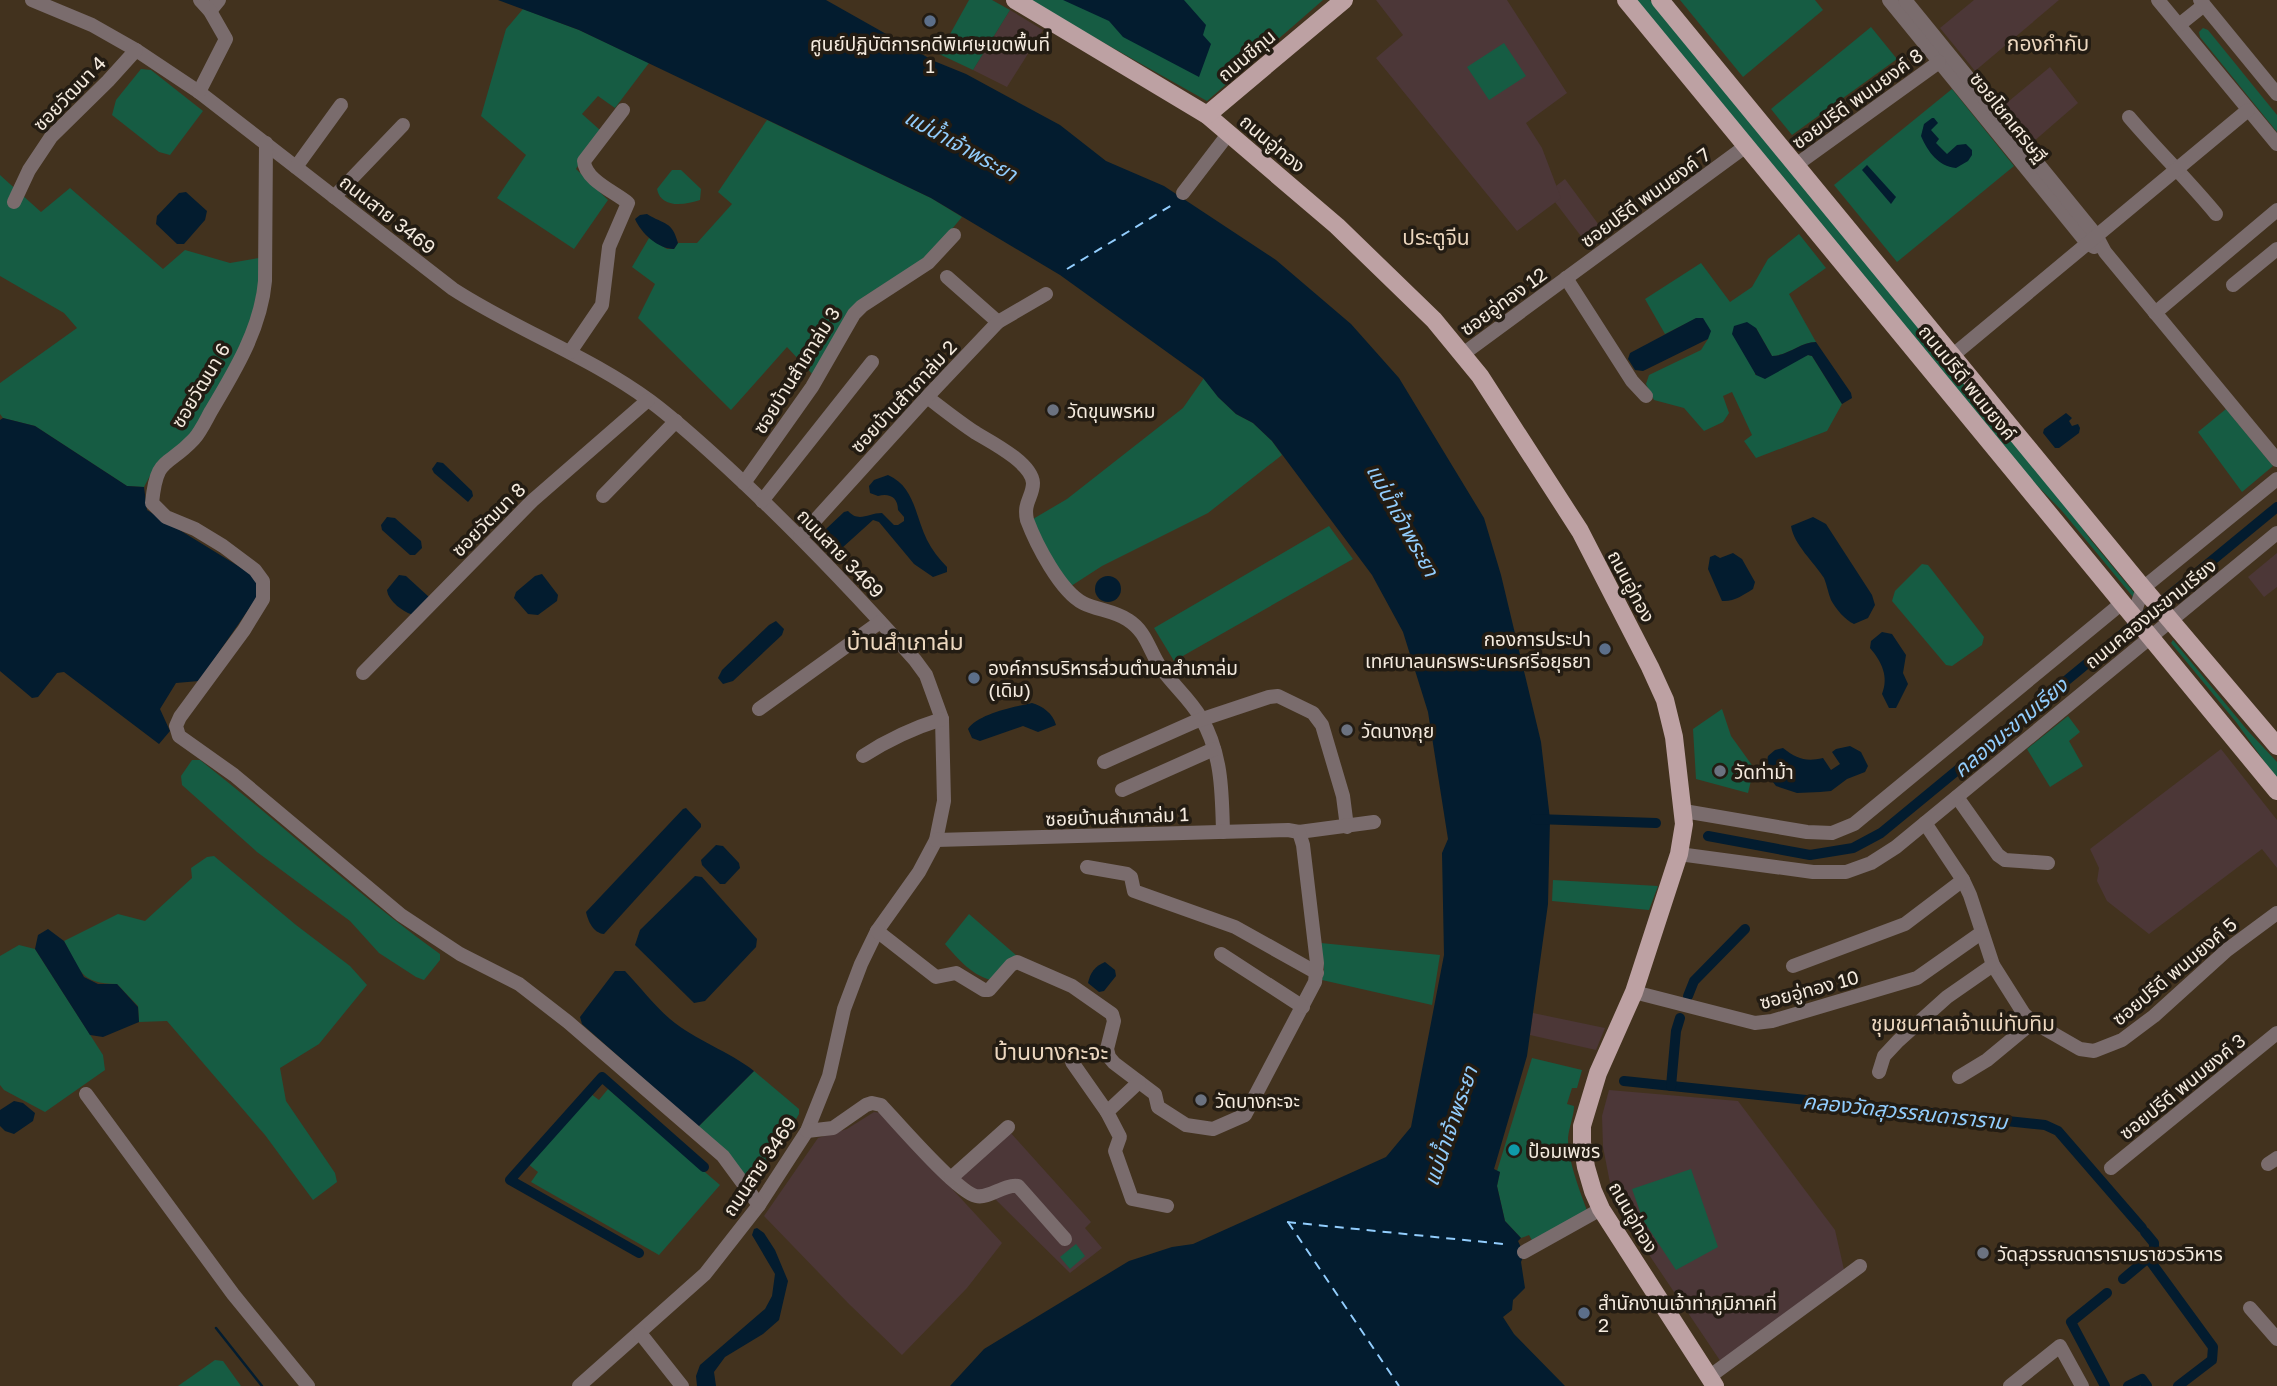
<svg xmlns="http://www.w3.org/2000/svg" width="2277" height="1386" viewBox="0 0 2277 1386" font-family="'Golos Text','Noto Sans Thai',sans-serif">
<style>
.commercial{fill:#4c3737}
.education{fill:#4c3738}
.green{fill:#165c43}
.water{fill:#031c2f}
.lines{fill:none;stroke-linecap:round;stroke-linejoin:round}
.stream{stroke:#031c2f;stroke-width:2.5}
.canal{stroke:#031c2f;stroke-width:10}
.ferry{stroke:#92cdfd;stroke-width:2;stroke-dasharray:9 7;stroke-linecap:butt}
.minor{stroke:#7a6c6d;stroke-width:14}
.major{stroke:#bda1a3;stroke-width:18}
.service-dot{fill:#5c6f8a;stroke:#231c13;stroke-width:2.5}
.worship-dot{fill:#6b7280;stroke:#231c13;stroke-width:2.5}
.culture-dot{fill:#0f9aa8;stroke:#231c13;stroke-width:2.5}
.labels{text-anchor:middle;dominant-baseline:central;stroke-width:7;stroke-linejoin:round;paint-order:stroke}
.poi-label{font-size:19px;fill:#f5ebdf;stroke:#231c13;text-anchor:start}
.street-label{font-size:19px;fill:#f5ebdf;stroke:#231c13}
.neighbourhood-label{font-size:21px;fill:#ecd7bf;stroke:#231c13}
.water-label{font-size:21px;font-style:italic;fill:#92cdfd;stroke:#231c13}
.quarter-label{font-size:23px;fill:#ecd7bf;stroke:#231c13}
</style>
<rect width="100%" height="100%" fill="#42321e"/>
<!-- commercial -->
<g class="commercial">
<polygon points="1974,0 2059,0 1975,71 1940,28"/>
<polygon points="1010,10 1043,30 1007,87 973,70"/>
<polygon points="2050,67 2078,103 2033,142 2003,106"/>
<polygon points="1565,179 1607,236 1590,248 1555,202 1560,198 1556,186"/>
<polygon points="2277,553 2277,587 2264,597 2248,577"/>
<polygon points="2221,749 2277,820 2277,868 2262,849 2149,934 2107,901 2097,881 2099,868 2090,849"/>
<polygon points="1533,1013 1605,1028 1596,1050 1530,1035"/>
<polygon points="874,1112 882,1113 1002,1243 967,1288 902,1355 849,1304 764,1216 818,1138 847,1129"/>
</g>
<!-- education -->
<g class="education">
<polygon points="1376,0 1507,0 1567,93 1526,123 1542,148 1561,198 1517,231 1376,58 1403,35"/>
<polygon points="1609,1090 1738,1101 1835,1230 1845,1274 1721,1362 1625,1219 1610,1183 1603,1147 1602,1116"/>
<polygon points="1009,1131 1091,1222 1085,1228 1102,1248 1070,1273 987,1191 977,1190 960,1178"/>
</g>
<!-- green -->
<g class="green">
<polygon points="969,0 992,0 1010,10 973,70 939,54"/>
<polygon points="1028,0 1323,0 1207,101"/>
<polygon points="1635,0 1650,0 1667,18 2049,481 2090,539 2136,595 2133,597 2062,511 2020,468"/>
<polygon points="1680,0 1815,0 1823,10 1743,77"/>
<polygon points="523,9 579,30 649,63 615,108 598,96 582,114 600,130 576,169 608,200 574,249 497,198 526,155 481,116 506,29"/>
<polygon points="1871,27 1897,59 1792,135 1771,109"/>
<polygon points="2203,28 2208,30 2277,115 2277,132 2200,37 2199,32"/>
<polygon points="1504,43 1526,76 1489,100 1467,67"/>
<polygon points="141,69 151,70 203,111 170,155 159,152 112,115 116,100"/>
<polygon points="1952,89 2014,166 1897,262 1834,185"/>
<polygon points="767,120 931,198 962,217 930,255 865,296 814,376 787,347 731,410 638,318 655,284 632,267 649,238 667,249 674,249 678,243 697,243 732,204 718,192"/>
<path d="M672 170H681L701 189 700 200C685 205 661 209 657 189Z"/>
<polygon points="0,175 41,212 70,188 163,269 185,250 230,263 259,258 263,261 249,333 214,401 185,441 154,468 144,487 127,486 35,426 3,418 0,414 0,383 77,328 64,313 0,276"/>
<path d="M1799 234 1826 268 1789 294 1816 342C1800 342 1788 356 1772 356L1756 328 1755 375 1808 355 1812 356 1842 404 1827 431 1756 458 1744 441 1752 435 1732 392 1723 396 1729 413 1723 422 1704 431 1684 408 1654 400 1646 384 1649 375 1701 350 1708 339 1697 318 1665 334 1645 299 1701 263 1730 302 1752 287 1768 259Z"/>
<polygon points="1204,378 1218,397 1236,414 1253,423 1272,441 1282,455 1208,513 1102,566 1068,588 1038,534 1033,519 1067,499 1183,408"/>
<polygon points="2226,409 2273,466 2242,492 2198,432"/>
<polygon points="1329,526 1353,559 1174,661 1154,628"/>
<polygon points="1922,564 1928,565 1984,637 1982,645 1952,666 1946,665 1892,601 1895,591"/>
<polygon points="2173,640 2248,731 2277,762 2277,779 2236,722 2171,643"/>
<polygon points="1722,709 1731,736 1754,768 1748,793 1696,779 1693,729"/>
<polygon points="2068,716 2080,732 2069,741 2083,766 2050,787 2027,749"/>
<path d="M192 760H200C281 823 356 894 440 954V960L424 980 416 977 379 953 350 921 257 852 182 785 181 776Z"/>
<path d="M214 856 296 925 350 966 367 985 319 1044 280 1068 286 1101 335 1173 337 1182 313 1200 265 1135 167 1021 139 1022 138 1006 117 984C80 984 80 970 64 941L118 914 145 921 192 878 191 868 207 857Z"/>
<polygon points="1553,880 1658,886 1649,910 1552,901"/>
<path d="M969 914 1017 956 995 981C972 976 960 961 945 944Z"/>
<polygon points="1321,943 1440,955 1432,1005 1322,980 1324,970"/>
<polygon points="19,945 35,949 103,1055 105,1070 45,1112 4,1090 0,1085 0,956"/>
<path d="M1532 1058 1582 1070 1577 1088H1572L1567 1104 1574 1106C1574 1116 1569 1127 1568 1138 1568 1162 1580 1191 1588 1213L1534 1244 1529 1235 1521 1238 1505 1221 1497 1186 1500 1172 1497 1171Z"/>
<polygon points="754,1071 799,1109 799,1114 779,1148 750,1183 698,1127"/>
<polygon points="608,1089 720,1185 659,1255 531,1182 538,1172 528,1164 591,1094 599,1100"/>
<polygon points="1691,1169 1718,1247 1676,1270 1643,1220 1632,1189"/>
<polygon points="1076,1244 1085,1256 1070,1269 1060,1257"/>
<polygon points="215,1360 223,1361 241,1386 178,1386"/>
</g>
<!-- water -->
<g class="water">
<polygon points="498,0 826,0 934,61 966,74 1060,125 1106,161 1164,186 1276,260 1351,324 1399,378 1484,518 1501,575 1541,742 1550,819 1548,904 1527,1056 1494,1169 1500,1172 1497,1186 1505,1221 1521,1238 1518,1241 1524,1254 1521,1262 1525,1288 1513,1300 1512,1310 1503,1317 1514,1334 1565,1386 950,1386 984,1349 1129,1261 1172,1247 1193,1244 1386,1157 1411,1127 1444,955 1442,853 1448,839 1428,712 1403,632 1372,575 1272,441 1253,423 1236,414 1218,397 1203,378 1060,275 931,198 579,30"/>
<polygon points="1063,0 1184,0 1206,25 1203,35 1211,44 1199,77 1123,37 1109,21"/>
<path d="M1932 118H1934L1938 123 1931 130 1939 139 1936 143 1947 154 1957 145 1966 144 1972 150V155L1968 161 1956 168C1938 166 1928 152 1921 136L1924 124Z"/>
<polygon points="1867,165 1896,197 1891,204 1862,170"/>
<polygon points="186,192 207,211 205,220 184,244 177,244 156,224 157,216 179,193"/>
<path d="M647 214C665 225 672 221 678 243L674 249C658 249 641 233 635 219L640 215Z"/>
<polygon points="1696,318 1703,318 1711,331 1708,339 1643,371 1635,370 1628,359 1630,353"/>
<path d="M1747 322 1756 328 1772 356C1788 356 1800 342 1816 342L1851 393 1852 398 1842 404 1812 356 1808 355 1765 379 1756 375 1732 334 1734 326Z"/>
<polygon points="2066,413 2072,418 2069,421 2072,426 2078,424 2080,428 2079,433 2059,448 2055,448 2043,433 2044,429"/>
<polygon points="3,418 35,426 127,486 144,487 147,510 256,577 260,593 199,681 176,683 160,709 170,731 159,744 64,672 57,673 38,697 32,698 0,671 0,420"/>
<polygon points="437,462 443,463 472,491 473,496 468,502 434,473 432,469"/>
<path d="M888 475C915 487 915 516 927 540 932 550 939 559 947 567V572L933 577 914 564 879 522 873 520 842 548H837L827 539 826 529 844 512 848 511C859 523 868 513 882 513L894 525H898L904 521V517L898 510C898 497 889 493 878 496L870 493 869 486 874 480Z"/>
<polygon points="387,517 395,518 421,541 422,548 415,555 410,555 382,530 381,525"/>
<path d="M1813 517 1826 524 1872 595 1875 605 1868 618 1854 624C1845 620 1836 609 1831 600 1828 593 1827 585 1824 578 1814 562 1794 545 1791 526Z"/>
<path d="M1733 553 1742 559 1755 582 1753 589C1743 595 1734 602 1722 601L1708 569 1710 557 1715 555 1720 558Z"/>
<polygon points="542,574 558,595 557,601 538,615 528,614 514,598 516,592 535,576"/>
<path d="M399 575 406 576 429 597 414 615C404 613 388 601 387 590Z"/>
<circle cx="1108" cy="589" r="13"/>
<polygon points="776,621 784,629 782,635 733,681 723,684 718,678 722,670 769,625"/>
<path d="M1882 632 1892 634 1906 655 1903 673 1908 684 1896 708H1889L1882 694C1889 677 1882 662 1870 648L1871 641Z"/>
<path d="M1032 703C1042 706 1053 713 1056 725L1038 732 1023 726 980 741 972 738 968 729C978 714 1014 707 1032 703Z"/>
<path d="M1850 746 1861 752 1868 766 1865 772 1847 779 1831 791 1820 792 1797 793 1776 786 1765 772 1768 756 1775 750 1783 748C1797 759 1806 762 1823 758L1831 770 1840 764 1832 752 1836 749Z"/>
<path d="M686 808 701 824V827L604 934C593 933 588 921 586 912L683 809Z"/>
<polygon points="716,845 723,846 739,863 740,868 725,884 720,884 702,865 701,860"/>
<polygon points="695,876 702,877 757,939 756,947 705,1001 694,1003 635,945 640,930"/>
<polygon points="48,929 64,941 84,977 98,984 117,984 138,1007 139,1022 103,1037 90,1035 35,949 38,935"/>
<path d="M1105 962 1115 970 1116 976 1104 991 1099 992 1088 983C1090 973 1095 966 1105 962Z"/>
<path d="M615 971H625C640 987 654 1005 670 1019 696 1041 729 1051 754 1071L698 1127 582 1024 580 1017Z"/>
<polygon points="14,1101 23,1103 35,1113 33,1121 14,1134 5,1131 0,1126 0,1110"/>
<polygon points="757,1228 764,1233 775,1250 788,1281 779,1320 763,1334 725,1357 714,1372 716,1386 697,1386 696,1376 700,1365 765,1309 772,1296 775,1274 752,1235 754,1229"/>
</g>
<g class="lines">
<!-- stream -->
<polyline class="stream" points="216,1328 262,1386"/>
<!-- canal -->
<g class="canal">
<polyline points="1535,819 1656,823"/>
<polyline points="1708,836 1810,855 1853,848 1881,833 2277,507"/>
<polyline points="1688,996 1694,981 1745,929"/>
<polyline points="1624,1081 2045,1125 2058,1131 2142,1228"/>
<polyline points="1671,1086 1676,1031 1680,1018"/>
<polyline points="639,1253 510,1180 602,1077 704,1167"/>
<polyline points="2148,1258 2213,1347 2212,1360 2178,1386"/>
<polyline points="2123,1279 2154,1253 2154,1243 2145,1232"/>
<polyline points="2105,1386 2071,1322 2107,1293"/>
<polyline points="2128,1386 2142,1379 2147,1386"/>
</g>
<!-- ferry -->
<g class="ferry">
<polyline points="1067,269 1172,205"/>
<polyline points="1287,1222 1504,1244"/>
<polyline points="1288,1222 1399,1386"/>
</g>
<!-- minor -->
<g class="minor">
<path d="M32 0 92 25 136 50 199 92 453 289C516 330 589 356 650 401 677 421 702 444 727 467 793 528 855 593 915 660L926 675 942 719 944 801 936 840 919 872 877 931 861 964 844 1009 829 1076 807 1131 759 1205 705 1274 579 1386"/>
<polyline points="1889,0 2087,243 2094,247"/>
<polyline points="1905,0 2096,235 2105,252 2277,460"/>
<polyline points="2158,0 2277,144"/>
<polyline points="2200,0 2277,94"/>
<polyline points="210,11 219,0"/>
<polyline points="2179,25 2204,5"/>
<polyline points="199,92 226,39 210,11 200,0"/>
<path d="M2129 117C2157 150 2188 180 2216 214"/>
<path d="M266 143 265 281C261 328 235 371 211 411 206 420 201 431 194 439 166 469 157 455 152 503L166 517 195 529 223 546 255 570 263 581V599L244 630 180 717 176 726 179 736 234 775 401 915 460 954 519 984 568 1022 723 1156 759 1205"/>
<polyline points="1796,165 1939,62"/>
<polyline points="296,167 341,105"/>
<polyline points="1183,193 1229,133"/>
<polyline points="334,197 403,125"/>
<polyline points="14,202 29,170 51,137 108,81 136,50"/>
<polyline points="947,277 998,322"/>
<polyline points="1566,278 1632,381 1646,396"/>
<polyline points="2233,285 2277,249"/>
<polyline points="2155,313 2277,210"/>
<path d="M570 352 602 305 609 247 628 203C615 192 585 180 584 161L623 110"/>
<polyline points="1463,354 1746,146"/>
<polyline points="1952,356 2248,110"/>
<path d="M927 397C943 409 959 422 976 433 991 442 1032 463 1033 483 1033 497 1023 502 1027 520 1036 544 1060 591 1083 603 1097 610 1115 611 1128 620 1147 632 1149 651 1161 668 1173 685 1190 699 1201 718 1222 753 1222 793 1223 832"/>
<polyline points="744,483 812,387 854,314 862,306 928,263 954,235"/>
<polyline points="603,496 676,421"/>
<polyline points="762,501 872,362"/>
<polyline points="800,537 927,397 998,322 1046,294"/>
<polyline points="2133,617 2143,588 2277,479"/>
<polyline points="363,673 532,501 648,400"/>
<polyline points="759,709 880,622"/>
<path d="M863 756C889 739 913 728 942 719"/>
<polyline points="1104,762 1194,722 1269,697 1278,696 1313,713 1322,725 1343,796 1347,827"/>
<polyline points="1122,790 1214,749"/>
<polyline points="1957,797 1998,855 2005,860 2048,863"/>
<polyline points="1684,811 1807,832 1832,833 1854,824 2122,603"/>
<polyline points="1925,823 1963,880 1970,895 1993,965 2024,1014 2033,1022 2080,1049 2094,1051 2122,1040 2154,1016 2227,950 2277,913"/>
<polyline points="936,840 1288,830 1299,832 1374,822"/>
<polyline points="1679,854 1813,872 1846,872 1871,863 1896,847 2277,533"/>
<polyline points="1087,867 1127,874 1131,877 1134,891 1235,927 1317,973"/>
<polyline points="877,931 936,977 956,973 984,990 989,990 1011,965 1017,962 1072,986 1112,1014 1114,1021 1107,1049 1109,1057 1114,1063 1155,1094 1158,1107 1186,1125 1213,1129 1245,1115 1315,982 1317,963 1303,845 1299,832"/>
<polyline points="1221,954 1303,1007"/>
<polyline points="1793,966 1905,924 1963,880"/>
<polyline points="1634,992 1755,1023 1772,1021 1917,978 1981,933"/>
<polyline points="1072,1062 1107,1112"/>
<polyline points="1879,1072 1884,1056 1898,1041 1947,997 1993,965"/>
<polyline points="1959,1077 1987,1060 2033,1022"/>
<polyline points="1139,1082 1107,1112 1120,1137 1115,1151 1132,1199 1167,1206"/>
<polyline points="86,1094 233,1294 308,1386"/>
<path d="M807 1131 833 1128 866 1105 872 1103 881 1105C897 1122 957 1192 976 1196 990 1199 1003 1184 1018 1186L1065 1239"/>
<polyline points="2268,1164 2277,1158"/>
<polyline points="2111,1168 2277,1033"/>
<polyline points="951,1178 1008,1127"/>
<polyline points="1524,1252 1601,1209"/>
<polyline points="2250,1308 2277,1339"/>
<polyline points="640,1333 682,1386"/>
<polyline points="1709,1377 1860,1266"/>
<polyline points="2010,1386 2060,1346 2082,1386"/>
</g>
<!-- major -->
<g class="major">
<polyline points="1015,0 1207,115 1337,226 1434,320 1480,376 1580,531 1650,667 1665,700 1674,737 1684,824 1679,854 1634,992 1598,1073 1582,1126 1582,1143 1586,1167 1593,1191 1601,1209 1715,1386"/>
<polyline points="1626,0 2277,791"/>
<polyline points="1660,0 2143,588 2277,746"/>
<polyline points="1207,115 1344,0"/>
</g>
</g>
<!-- markers -->
<g class="service-dot">
<circle cx="930" cy="21" r="7"/>
<circle cx="1605" cy="649" r="7"/>
<circle cx="974" cy="678" r="7"/>
<circle cx="1584" cy="1313" r="7"/>
</g>
<g class="worship-dot">
<circle cx="1053" cy="410" r="7"/>
<circle cx="1347" cy="730" r="7"/>
<circle cx="1720" cy="771" r="7"/>
<circle cx="1201" cy="1100" r="7"/>
<circle cx="1983" cy="1253" r="7"/>
</g>
<circle class="culture-dot" cx="1514" cy="1150" r="7"/>
<g class="labels">
<!-- poi labels -->
<g class="poi-label">
<text x="930" y="43" text-anchor="middle">ศูนย์ปฏิบัติการคดีพิเศษเขตพื้นที่<tspan x="930" dy="22">1</tspan></text>
<text x="1067" y="410">วัดขุนพรหม</text>
<text x="1591" y="638" text-anchor="end">กองการประปา<tspan x="1591" dy="22">เทศบาลนครพระนครศรีอยุธยา</tspan></text>
<text x="988" y="667">องค์การบริหารส่วนตำบลสำเภาล่ม<tspan x="988" dy="22">(เดิม)</tspan></text>
<text x="1361" y="730">วัดนางกุย</text>
<text x="1734" y="771">วัดท่าม้า</text>
<text x="1215" y="1100">วัดบางกะจะ</text>
<text x="1528" y="1150">ป้อมเพชร</text>
<text x="1997" y="1253">วัดสุวรรณดารารามราชวรวิหาร</text>
<text x="1598" y="1302">สํานักงานเจ้าท่าภูมิภาคที่<tspan x="1598" dy="22">2</tspan></text>
</g>
<!-- street labels -->
<g class="street-label">
<text transform="translate(1246 55) rotate(-40)">ถนนชีกุน</text>
<text transform="translate(69 93) rotate(-46)">ซอยวัฒนา 4</text>
<text transform="translate(1857 98) rotate(-36)">ซอยปรีดี พนมยงค์ 8</text>
<text transform="translate(2009 117) rotate(51)">ซอยโชคเศรษฐี</text>
<text transform="translate(1273 143) rotate(40)">ถนนอู่ทอง</text>
<text transform="translate(1645 197) rotate(-36)">ซอยปรีดี พนมยงค์ 7</text>
<text transform="translate(388 214) rotate(38)">ถนนสาย 3469</text>
<text transform="translate(1503 301) rotate(-36)">ซอยอู่ทอง 12</text>
<text transform="translate(796 370) rotate(-58)">ซอยบ้านสำเภาล่ม 3</text>
<text transform="translate(1968 382) rotate(51)">ถนนปรีดี พนมยงค์</text>
<text transform="translate(200 385) rotate(-59)">ซอยวัฒนา 6</text>
<text transform="translate(903 396) rotate(-47)">ซอยบ้านสำเภาล่ม 2</text>
<text transform="translate(488 519) rotate(-45)">ซอยวัฒนา 8</text>
<text transform="translate(841 553) rotate(46)">ถนนสาย 3469</text>
<text transform="translate(1632 586) rotate(62)">ถนนอู่ทอง</text>
<text transform="translate(2150 613) rotate(-39)">ถนนคลองมะขามเรียง</text>
<text transform="translate(1117 816) rotate(-2)">ซอยบ้านสำเภาล่ม 1</text>
<text transform="translate(2174 971) rotate(-40)">ซอยปรีดี พนมยงค์ 5</text>
<text transform="translate(1809 989) rotate(-15)">ซอยอู่ทอง 10</text>
<text transform="translate(2182 1086) rotate(-39)">ซอยปรีดี พนมยงค์ 3</text>
<text transform="translate(759 1166) rotate(-56)">ถนนสาย 3469</text>
<text transform="translate(1634 1217) rotate(60)">ถนนอู่ทอง</text>
</g>
<!-- neighbourhood labels -->
<g class="neighbourhood-label">
<text x="2048" y="43">กองกำกับ</text>
<text x="1436" y="237">ประตูจีน</text>
<text x="1963" y="1023">ชุมชนศาลเจ้าแม่ทับทิม</text>
</g>
<!-- water labels -->
<g class="water-label">
<text transform="translate(961 145) rotate(29)">แม่น้ำเจ้าพระยา</text>
<text transform="translate(1403 520) rotate(61)">แม่น้ำเจ้าพระยา</text>
<text transform="translate(2010 727) rotate(-40)">คลองมะขามเรียง</text>
<text transform="translate(1905 1111) rotate(6)">คลองวัดสุวรรณดาราราม</text>
<text transform="translate(1450 1126) rotate(-71)">แม่น้ำเจ้าพระยา</text>
</g>
<!-- quarter labels -->
<g class="quarter-label">
<text x="905" y="641">บ้านสำเภาล่ม</text>
<text x="1051" y="1051">บ้านบางกะจะ</text>
</g>
</g>
</svg>
